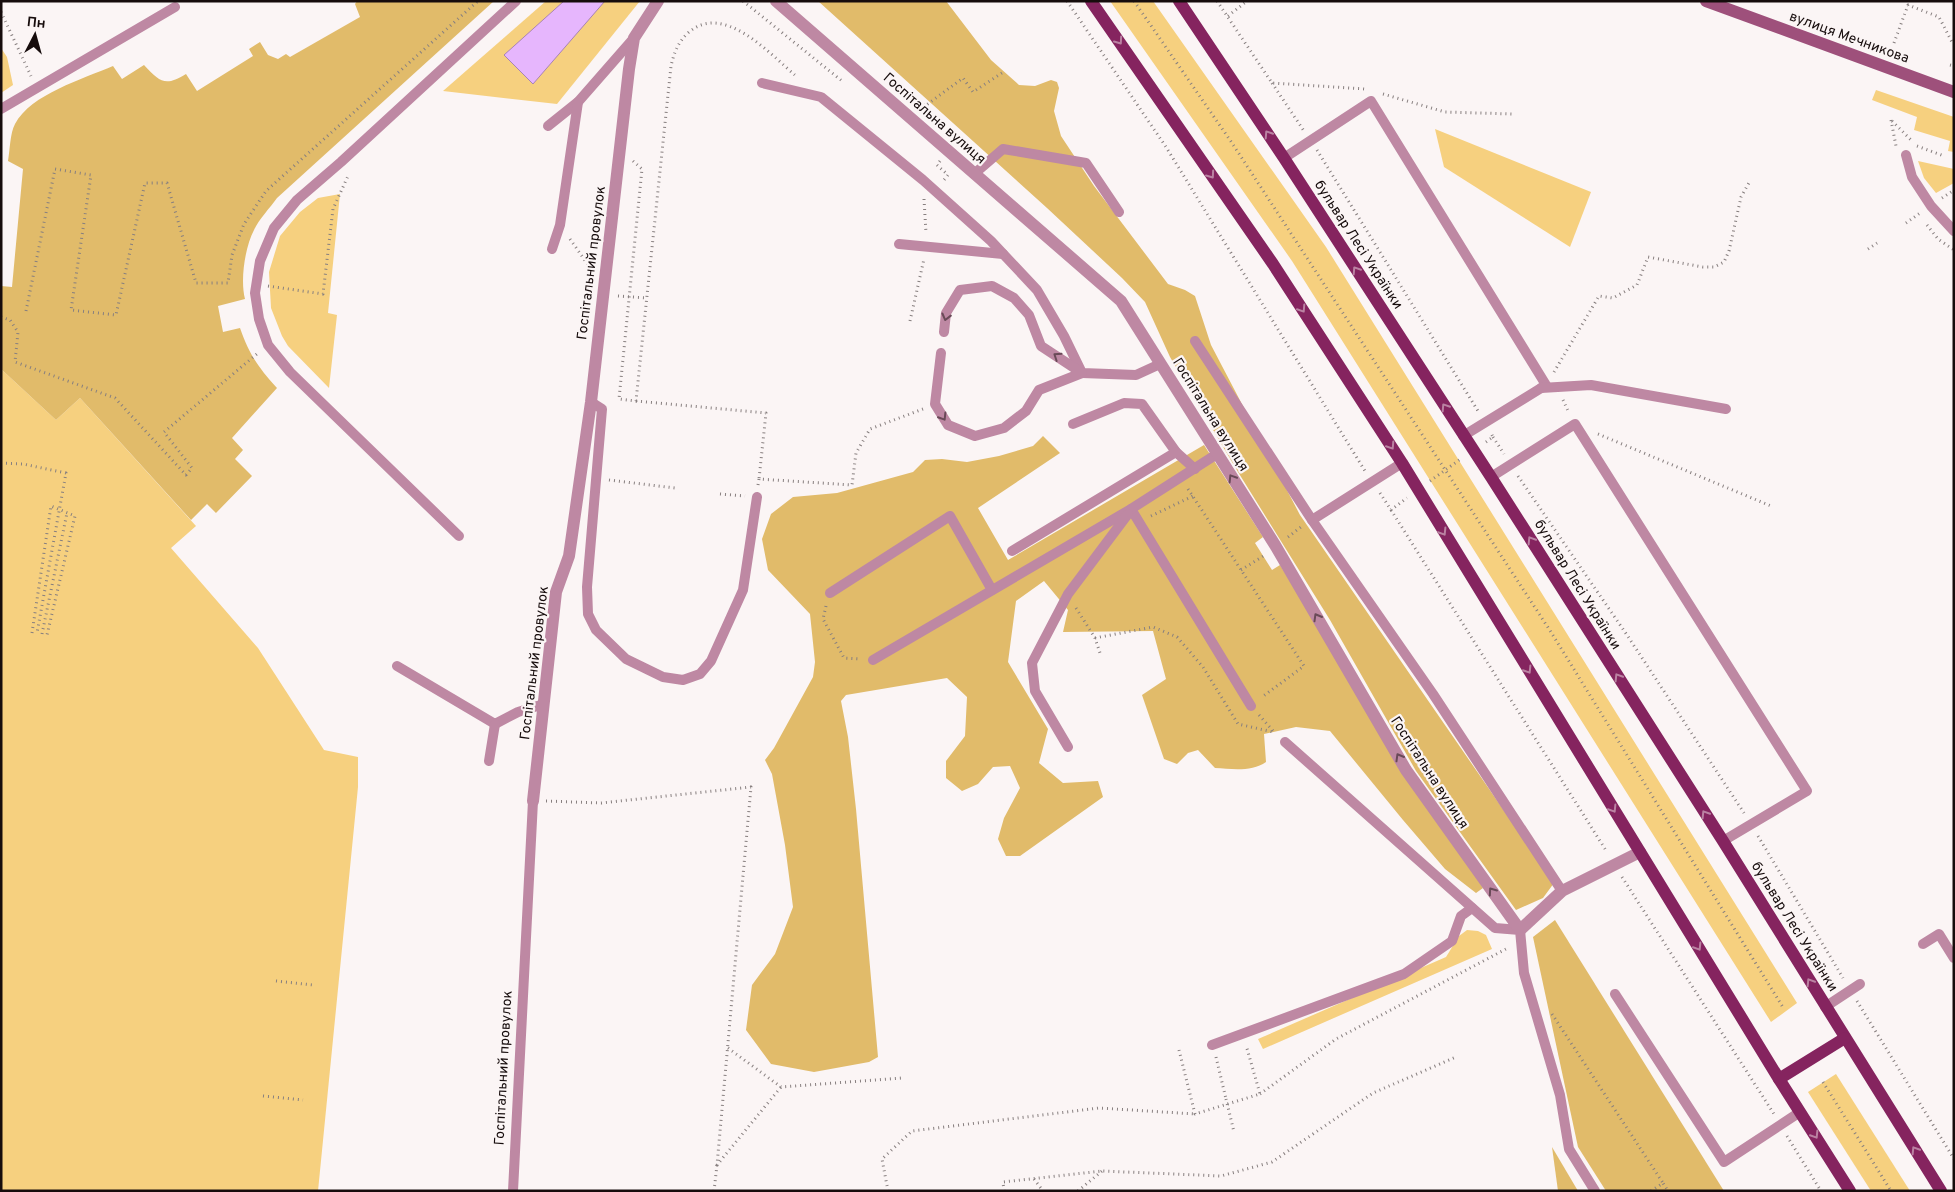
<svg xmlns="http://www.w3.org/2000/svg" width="1955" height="1192" viewBox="0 0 1955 1192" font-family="Overpass,sans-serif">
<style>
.green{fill:#f6d07f}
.forest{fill:#e1bb6a}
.water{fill:#e6b6fd;stroke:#a883b5}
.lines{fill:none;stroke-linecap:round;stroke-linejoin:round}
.path{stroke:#877f7f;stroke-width:3;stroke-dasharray:1 4;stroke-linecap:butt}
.lane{stroke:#be88a3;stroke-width:10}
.street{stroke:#be88a3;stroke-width:12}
.secondary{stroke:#9e507b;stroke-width:12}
.primary{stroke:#85245f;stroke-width:12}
.path-bridge{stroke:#877f7f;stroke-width:3;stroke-dasharray:1 4;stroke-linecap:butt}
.oneway{stroke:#ba82a2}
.oneway2{stroke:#6a4a58}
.labels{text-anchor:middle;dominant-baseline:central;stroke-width:4.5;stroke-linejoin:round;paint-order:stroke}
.street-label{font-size:14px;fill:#160c0c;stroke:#fbf5f5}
</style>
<rect width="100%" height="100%" fill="#fbf5f5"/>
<!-- green -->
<g class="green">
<polygon points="546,1 640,1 557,104 443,91"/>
<polygon points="1110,1 1153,1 1326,247 1797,1003 1771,1022 1292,261"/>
<polygon points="1,48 7,57 13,85 1,93"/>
<polygon points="1876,90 1954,117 1954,152 1948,151 1950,141 1914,130 1917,117 1872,100"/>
<polygon points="1435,129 1591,192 1570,247 1444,167"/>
<polygon points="1918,161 1954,169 1954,183 1936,193 1924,178"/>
<polygon points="340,194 328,313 337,315 329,388 288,346 282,336 271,308 269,272 280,236 300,212 318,198"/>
<polygon points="1,369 56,420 80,398 196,526 171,548 258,648 324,750 358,757 358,787 318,1191 1,1191"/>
<polygon points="1467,930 1478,931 1486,935 1492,949 1263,1049 1258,1039 1446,957 1459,936"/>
<polygon points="1836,1074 1910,1191 1871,1191 1808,1092"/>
</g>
<!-- forest -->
<g class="forest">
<path d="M357 1H494L277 198C270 208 259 219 254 230 245 247 240 280 245 299L218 306 223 332 240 328C249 354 258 367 277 388L232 438 243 450 235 459 252 476 216 513 207 504 191 520 80 398 56 420 1 369V286L12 287 23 169 8 161C10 150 10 133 15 124 31 94 83 79 113 66L122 79 144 65C160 82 165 87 186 74L197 91 253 56 249 49 260 42 268 55 278 59 286 54 290 57 360 17 355 4Z"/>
<polygon points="818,1 946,1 991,60 1019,85 1035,86 1051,80 1057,82 1059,88 1054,111 1061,136 1094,186 1168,284 1185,290 1195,296 1211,345 1300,515 1554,883 1543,898 1516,910 1416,771 1330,620 1238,472 1170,357 1145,302 1122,278 1047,208"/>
<path d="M1043 436 1060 453 978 508 1008 560 1204 445 1263 537 1255 543 1272 570 1280 565 1483 888 1476 893 1445 869 1403 820 1330 731 1296 727 1264 734 1266 762C1252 772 1232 769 1215 768L1198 750 1188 753 1177 764 1164 759 1142 695 1166 679 1153 631 1063 632 1068 610 1044 581 1016 601 1008 662 1048 729 1039 763 1063 783 1098 781 1103 797 1020 856H1006L998 839 1004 818 1020 788 1010 766 993 767 978 784 962 791 946 778V761L965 736 967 697 947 678 846 695 841 701 848 737 856 809 878 1057 869 1062 814 1072 771 1064 746 1030 752 985 775 954 793 907 785 845 772 774 765 760 774 748 813 677 815 662 810 614 768 570 762 539 771 514 793 497 837 493 913 472 925 460 942 459 967 462 999 456 1033 446Z"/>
<polygon points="1555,920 1724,1191 1606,1191 1578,1147 1533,937"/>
<polygon points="1552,1147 1578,1191 1558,1191"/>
</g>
<!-- water -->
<polygon class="water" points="564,1 605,1 533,84 504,55"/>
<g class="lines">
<!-- path -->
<g class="path">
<polyline points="743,1 842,81"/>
<polyline points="1067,1 1166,147 1365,471"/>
<polyline points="1134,1 1232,143 1549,629 1784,1009"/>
<polyline points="1217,1 1272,83 1365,89"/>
<polyline points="1,12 31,76"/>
<polyline points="1228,16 1247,1"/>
<polyline points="1894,43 1908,5 1939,17 1953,44"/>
<polyline points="1950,65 1954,66"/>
<polyline points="896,83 925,106 963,78 973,92 1005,71"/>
<polyline points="1272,83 1304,131"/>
<polyline points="1383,94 1445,112 1513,114"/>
<polyline points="1891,120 1896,146"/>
<polyline points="1892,121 1912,141"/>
<polyline points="1917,146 1944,156"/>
<polyline points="1317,150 1478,411"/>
<path d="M633 161 642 169 619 399 636 401 671 66C674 53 678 42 688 33 723 1 770 54 796 76"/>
<polyline points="940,161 937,165 948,175 944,180 943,178"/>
<polyline points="1942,198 1954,190"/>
<polyline points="924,199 926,233"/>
<polyline points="1906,223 1920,213"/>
<polyline points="1927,225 1938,239 1954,250"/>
<polyline points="570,239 591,269"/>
<polyline points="1868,249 1877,243"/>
<polyline points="268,286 323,294 333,209 348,176"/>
<polyline points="618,296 647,298"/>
<polyline points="26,311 55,169 91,175 71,310 116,315 145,183 167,183 196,283 228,283 232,255 244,224 266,191 478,1"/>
<polyline points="1,317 10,320 18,332 15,362 115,398 186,475 192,468 164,432 258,353"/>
<polyline points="910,321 924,259"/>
<polyline points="1554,372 1599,296 1613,298 1637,285 1648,257 1703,267 1714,267 1724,262 1729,251 1741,197 1750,181"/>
<polyline points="1563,400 1569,413"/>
<polyline points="636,401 766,413 759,479"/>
<polyline points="1598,434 1771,506"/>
<polyline points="1493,437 1504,454"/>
<polyline points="1486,442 1493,437 1491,433"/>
<polyline points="1,463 23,464 66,473 37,633"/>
<polyline points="1518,476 1627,635 1744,813"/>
<polyline points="609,480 675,488"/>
<polyline points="1430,481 1462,458"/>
<polyline points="758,485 759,479 852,485 856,453 870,429 923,409"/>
<polyline points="1188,489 1304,666 1262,697"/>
<polyline points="1380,493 1391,510 1407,498"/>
<polyline points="720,494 745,496"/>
<polyline points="1391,510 1607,852"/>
<polyline points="1151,516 1193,496"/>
<polyline points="1288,537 1301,527"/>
<polyline points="1241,570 1265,555"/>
<polyline points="826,606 823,619 844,658 860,659"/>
<polyline points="1076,608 1095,638 1100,653"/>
<polyline points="32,633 51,506 75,516 47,635"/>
<polyline points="42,634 67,513"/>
<polyline points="1095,638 1153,627 1177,637 1203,667 1238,724 1273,732"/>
<polyline points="1259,715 1275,733"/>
<polyline points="546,801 601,803 751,787 717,1165 781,1087"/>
<polyline points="1758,836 1843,978"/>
<polyline points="1622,877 1774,1114"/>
<polyline points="276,981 313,985"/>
<polyline points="1857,1001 1954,1159"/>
<polyline points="1552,1014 1663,1183"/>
<polyline points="728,1048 781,1087 902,1078"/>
<polyline points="1179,1050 1195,1114 1260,1094 1246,1045"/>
<polyline points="1216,1057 1226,1099"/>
<polyline points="1823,1082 1891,1191"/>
<polyline points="1260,1094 1336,1039 1506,949"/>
<polyline points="263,1096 303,1100"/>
<polyline points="1787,1136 1821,1191"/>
<polyline points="1034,1179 1043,1191"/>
<polyline points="714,1191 717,1165"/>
<polyline points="888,1191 882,1159 912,1131 1099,1108 1195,1114"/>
<polyline points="1004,1191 1003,1182 1102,1171 1221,1176 1272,1162 1373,1093 1456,1057"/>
<polyline points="1078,1191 1102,1171"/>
<polyline points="1651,1191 1663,1183 1668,1191"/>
</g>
<!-- lane -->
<g class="lane">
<polyline points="762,83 821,97 923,180 991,241 1037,290 1064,336 1082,373 1136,375 1160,364"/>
<polyline points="1,109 175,7"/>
<polyline points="548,126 578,102 634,38"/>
<polyline points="1906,155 1912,177 1931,206 1954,231"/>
<polyline points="1284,158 1371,101 1546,385 1463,436"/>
<polyline points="974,174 1003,149 1086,163 1119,212"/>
<polyline points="899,244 1003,254"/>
<polyline points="552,249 560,225 578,102"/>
<polyline points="1195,341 1312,520 1433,694 1562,891"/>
<polyline points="941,353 935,404 948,425 975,436 1004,428 1026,411 1039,390 1082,373 1041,346 1029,315 1014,298 992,286 960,290 946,313 944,332"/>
<polyline points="1541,388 1591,385 1726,409"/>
<polyline points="591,402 602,409 587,587 588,614 596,630 626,659 663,677 683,680 700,674 711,661 743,590 757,497"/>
<polyline points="1073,424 1124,403 1142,404 1176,452"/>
<polyline points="1491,477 1575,424 1807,791 1723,841"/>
<polyline points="1131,509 1251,706"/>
<polyline points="1312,520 1402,463"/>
<polyline points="459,536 290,372 268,345 259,319 255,293 260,261 274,228 297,200 341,162 516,1"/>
<polyline points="1012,551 1176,452 1195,469"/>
<polyline points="830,593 950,516 992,590"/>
<polyline points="873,660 1131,509 1217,454"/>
<polyline points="397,666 495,724 518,712 544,704"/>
<polyline points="1285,742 1495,928 1520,930 1524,973 1560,1095 1569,1149 1595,1191"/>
<polyline points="1068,747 1035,691 1032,663 1068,594 1128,514"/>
<polyline points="489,761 495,724"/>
<polyline points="1923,944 1939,934 1954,958"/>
<polyline points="1615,994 1724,1162 1800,1112"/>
<polyline points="1825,1007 1860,984"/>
<polyline points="1212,1045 1404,974 1452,941 1461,916 1472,908"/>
<polyline points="513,1191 533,801"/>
</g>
<!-- street -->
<g class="street">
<polyline points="776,1 1121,301 1275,545 1406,770 1520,930 1562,891 1640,852"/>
<polyline points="533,801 556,592 569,556 591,402 629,69 634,38 658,1"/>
</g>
<!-- secondary -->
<polyline class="secondary" points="1706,1 1954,92"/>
<!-- primary -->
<g class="primary">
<polyline points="1091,1 1273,264 1402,463 1779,1079 1850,1191"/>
<polyline points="1179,1 1284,158 1491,477 1723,841 1941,1191"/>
<polyline points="1779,1079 1845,1038"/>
</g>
<!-- path-bridge -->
<polyline class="path-bridge" points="1226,1099 1234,1132"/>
</g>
<!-- one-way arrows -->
<defs><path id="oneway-chevron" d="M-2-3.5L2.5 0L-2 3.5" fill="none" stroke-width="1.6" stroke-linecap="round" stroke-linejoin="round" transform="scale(1.25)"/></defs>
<g class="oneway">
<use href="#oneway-chevron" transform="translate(1119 41) rotate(55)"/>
<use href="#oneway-chevron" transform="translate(1268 134) rotate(-123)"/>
<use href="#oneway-chevron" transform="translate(1211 175) rotate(55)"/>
<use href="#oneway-chevron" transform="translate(1356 270) rotate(-123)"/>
<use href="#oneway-chevron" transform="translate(1302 309) rotate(57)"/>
<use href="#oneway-chevron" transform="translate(1445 407) rotate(-123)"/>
<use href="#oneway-chevron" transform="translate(1391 446) rotate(57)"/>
<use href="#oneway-chevron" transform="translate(1443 532) rotate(58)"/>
<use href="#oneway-chevron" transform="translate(1531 540) rotate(-122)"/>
<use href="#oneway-chevron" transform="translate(1528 670) rotate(58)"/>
<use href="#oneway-chevron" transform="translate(1618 677) rotate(-122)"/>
<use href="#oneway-chevron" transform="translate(1613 809) rotate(58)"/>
<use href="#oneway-chevron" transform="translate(1705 814) rotate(-122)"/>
<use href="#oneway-chevron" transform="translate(1698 947) rotate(58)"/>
<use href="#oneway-chevron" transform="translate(1810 982) rotate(-122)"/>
<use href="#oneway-chevron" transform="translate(1815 1135) rotate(58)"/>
<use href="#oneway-chevron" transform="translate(1915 1150) rotate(-122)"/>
</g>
<g class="oneway2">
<use href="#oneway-chevron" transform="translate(946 317) rotate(104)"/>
<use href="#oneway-chevron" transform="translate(1057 356) rotate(-146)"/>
<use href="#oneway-chevron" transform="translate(943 417) rotate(58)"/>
<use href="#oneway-chevron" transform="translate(1232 478) rotate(-122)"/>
<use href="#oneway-chevron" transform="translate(1317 617) rotate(-120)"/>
<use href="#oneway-chevron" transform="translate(1399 757) rotate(-120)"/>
<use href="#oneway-chevron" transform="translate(1492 891) rotate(-125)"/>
</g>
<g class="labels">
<!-- street labels -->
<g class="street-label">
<text transform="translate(1849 38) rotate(20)">вулиця Мечникова</text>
<text transform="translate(934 119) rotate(41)">Госпітальна вулиця</text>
<text transform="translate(1358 245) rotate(57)">бульвар Лесі Українки</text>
<text transform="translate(592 263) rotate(-83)">Госпітальний провулок</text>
<text transform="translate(1210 415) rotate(58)">Госпітальна вулиця</text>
<text transform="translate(1577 585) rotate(58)">бульвар Лесі Українки</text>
<text transform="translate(535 663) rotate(-83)">Госпітальний провулок</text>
<text transform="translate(1429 773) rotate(57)">Госпітальна вулиця</text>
<text transform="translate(1794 927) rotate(58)">бульвар Лесі Українки</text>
<text transform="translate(504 1068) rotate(-87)">Госпітальний провулок</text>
</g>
</g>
<!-- border -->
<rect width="1955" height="1192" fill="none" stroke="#160c0c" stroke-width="5"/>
<!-- north arrow -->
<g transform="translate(35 35) rotate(6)" stroke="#fbf5f5" stroke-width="4" paint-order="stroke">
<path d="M0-4L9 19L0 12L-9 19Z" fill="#160c0c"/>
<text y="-8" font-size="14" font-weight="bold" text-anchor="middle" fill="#160c0c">Пн</text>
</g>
</svg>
